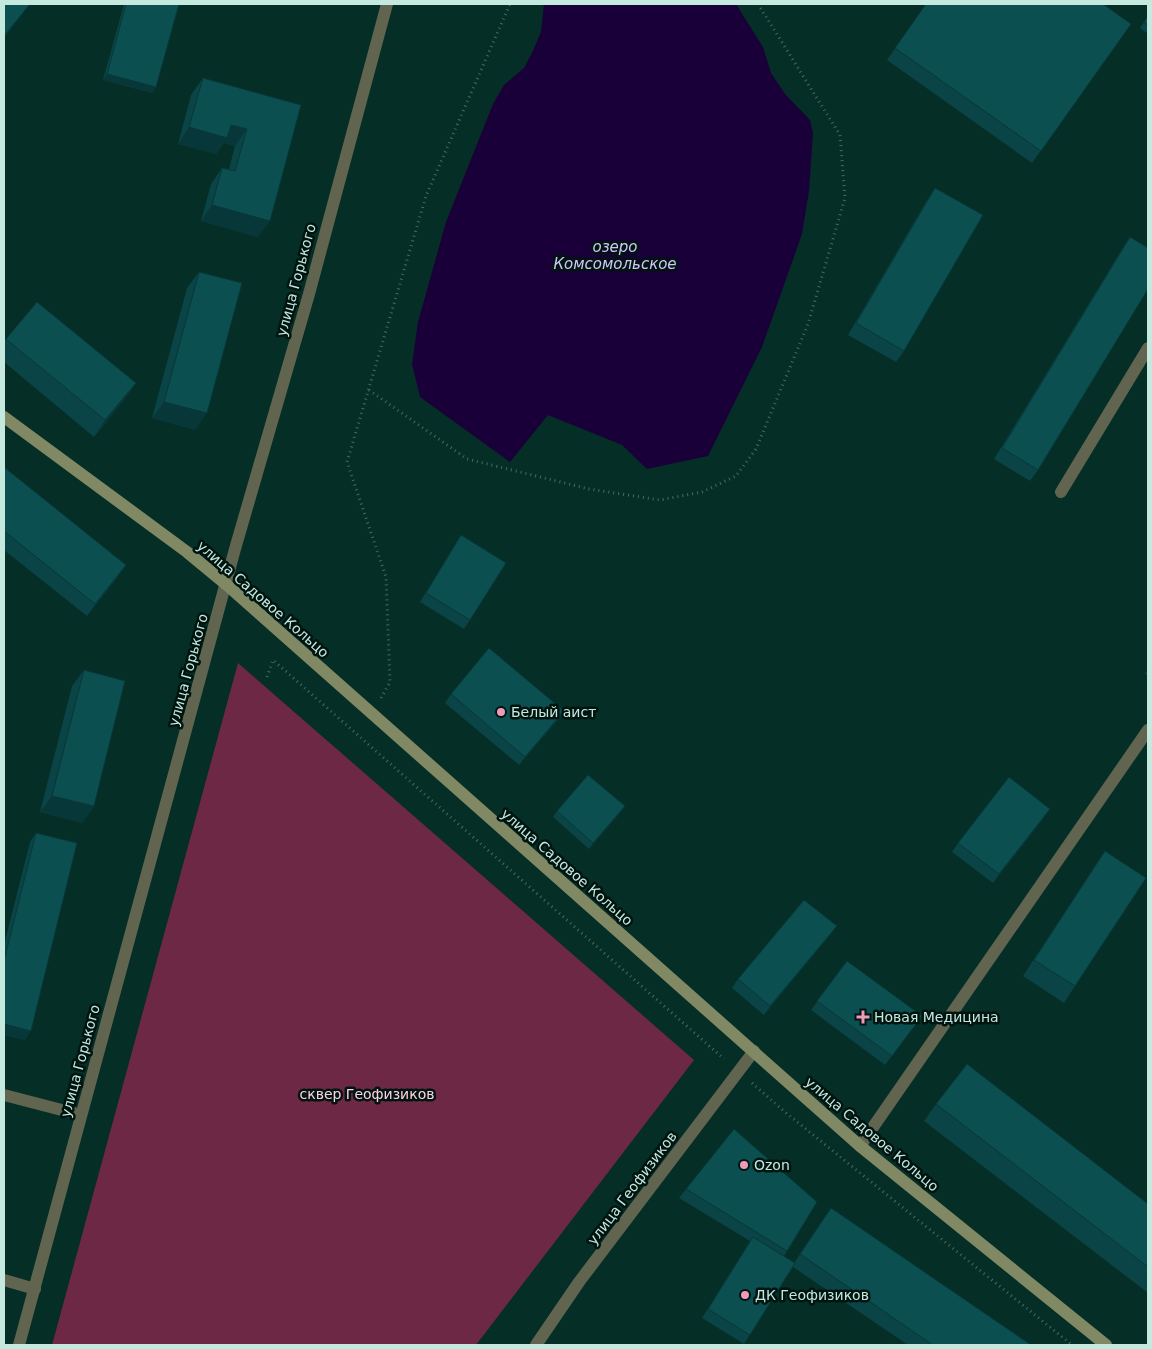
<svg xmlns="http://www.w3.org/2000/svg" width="1152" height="1349" viewBox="0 0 1152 1349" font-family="'DejaVu Sans',sans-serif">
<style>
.green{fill:#6c2845}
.water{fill:#190038}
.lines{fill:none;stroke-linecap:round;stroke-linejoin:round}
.path{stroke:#456c63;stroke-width:3;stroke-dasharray:1 4;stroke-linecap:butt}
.service{stroke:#61654f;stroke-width:12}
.minor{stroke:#61654f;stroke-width:12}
.tertiary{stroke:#61654f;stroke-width:12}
.secondary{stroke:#818864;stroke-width:12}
.wall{fill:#0a4446}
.shaded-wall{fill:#083739}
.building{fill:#0c4f51;stroke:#083739}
.poi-dot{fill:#ef9ab8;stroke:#001410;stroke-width:2}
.labels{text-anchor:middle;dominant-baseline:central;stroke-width:5;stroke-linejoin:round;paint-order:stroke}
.street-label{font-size:14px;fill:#c5e8df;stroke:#001410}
.poi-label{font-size:14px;fill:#c5e8df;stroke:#001410;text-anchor:start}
.park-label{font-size:14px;fill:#ffd2e1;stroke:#001410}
.water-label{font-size:15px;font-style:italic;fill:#d4c4fd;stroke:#001410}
</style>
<rect width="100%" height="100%" fill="#052e26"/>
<!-- green -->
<polygon class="green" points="238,663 694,1060 476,1345 52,1345"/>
<!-- water -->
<polygon class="water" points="544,4 736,4 763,47 771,73 785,94 810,120 813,133 809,191 802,234 762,347 708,456 647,469 622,445 548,415 510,462 420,397 412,364 418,322 446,222 493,104 504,85 524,68 532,53 541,32"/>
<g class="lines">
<!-- path -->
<g class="path">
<polyline points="369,390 467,459 589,489 660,500 702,492 736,476 756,449 808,324 845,198 840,135 758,4"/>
<polyline points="267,677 273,660 724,1059"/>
<polyline points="381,698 390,682 386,577 347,462 426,196 510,4"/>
<polyline points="752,1083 785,1112 1072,1345"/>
</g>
<!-- service -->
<g class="service">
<polyline points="1061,492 1148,348"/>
<polyline points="860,1146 1148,730"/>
<polyline points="4,1280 35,1289"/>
</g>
<!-- minor -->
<g class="minor">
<polyline points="4,1095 81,1115"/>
<polyline points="536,1345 579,1282 754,1051"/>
</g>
<!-- tertiary -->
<polyline class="tertiary" points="19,1345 235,549 309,294 387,4"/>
<!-- secondary -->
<polyline class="secondary" points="4,417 187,552 227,585 860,1146 1106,1345"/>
</g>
<!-- wall -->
<g class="wall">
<polygon points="124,4 179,4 156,87 152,93 103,80"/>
<polygon points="926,4 1131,24 1032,163 887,60"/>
<polygon points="1148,16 1148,34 1140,28"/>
<polygon points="203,78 301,105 258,237 201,221 211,184 222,168 229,169 235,146 224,143 216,154 178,144 191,95"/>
<polygon points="935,188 904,351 896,362 848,335 927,200"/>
<polygon points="1130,237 1038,470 1030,481 994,459 1122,249"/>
<polygon points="199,272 195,430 152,418 187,288"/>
<polygon points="6,339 136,383 124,400 94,437 4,362 4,342"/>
<polygon points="4,467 118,577 87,616 4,550"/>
<polygon points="461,535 470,620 464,629 420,602"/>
<polygon points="1148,669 1148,676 1145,674"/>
<polygon points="84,670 94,806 82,823 40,812 72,686"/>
<polygon points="451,694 558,720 519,765 445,703"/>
<polygon points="557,811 620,813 589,849 553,817"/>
<polygon points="1044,818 993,883 952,852 958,843"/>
<polygon points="36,833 25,1040 4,1035 4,945 30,842"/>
<polygon points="1105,851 1075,986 1064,1003 1023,976"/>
<polygon points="837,926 830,935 764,1015 732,988 738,979"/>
<polygon points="847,961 922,1016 885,1065 811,1010"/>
<polygon points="936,1104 1148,1204 1148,1293 924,1121"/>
<polygon points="686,1189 787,1251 784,1256 794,1263 831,1208 1031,1345 908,1345 793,1267 744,1344 702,1318 750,1241 679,1198"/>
</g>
<!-- shaded-wall -->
<g class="shaded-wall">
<polygon points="30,4 19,19 4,38 4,36"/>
<polygon points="107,74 156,87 152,93 103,80"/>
<polygon points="231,125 247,129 235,146 224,143 216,154 178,144 189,127"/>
<polygon points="212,205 270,221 258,237 201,221"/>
<polygon points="136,383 124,400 94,437 105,420"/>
<polygon points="164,402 207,413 195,430 152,418"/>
<polygon points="126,565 118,577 87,616 95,604"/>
<polygon points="564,711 558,720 519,765 525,757"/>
<polygon points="52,796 94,806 82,823 40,812"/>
<polygon points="625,806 620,813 589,849 593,843"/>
<polygon points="1050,809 1044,818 993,883 999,874"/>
<polygon points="837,926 830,935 764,1015 770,1006"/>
<polygon points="4,1024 31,1031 25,1040 4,1035"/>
</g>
<!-- building -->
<g class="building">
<polygon points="4,4 30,4 4,36"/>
<polygon points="126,4 179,4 156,87 107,74"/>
<polygon points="926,4 1103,4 1131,24 1041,151 895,48"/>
<polygon points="1148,16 1148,25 1144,22"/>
<polygon points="203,78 301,105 270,221 212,205 222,168 235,171 247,129 231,125 227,138 189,127"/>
<polygon points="935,188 983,215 904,351 856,323"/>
<polygon points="1130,237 1148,248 1148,289 1038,470 1002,448"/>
<polygon points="199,272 242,283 207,413 164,402"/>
<polygon points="37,302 136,383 105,420 6,339"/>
<polygon points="4,467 126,565 95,604 4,531"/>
<polygon points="461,535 506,563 470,620 426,593"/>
<polygon points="489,648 564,711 525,757 451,694"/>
<polygon points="84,670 125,681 94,806 52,796"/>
<polygon points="588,775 625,806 593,843 557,811"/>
<polygon points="1009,777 1050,809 999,874 958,843"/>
<polygon points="36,833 77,843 31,1031 4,1024 4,961"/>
<polygon points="1105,851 1146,878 1075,986 1034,960"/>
<polygon points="804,900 837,926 770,1006 738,979"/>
<polygon points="847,961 922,1016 892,1056 817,1001"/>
<polygon points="967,1064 1148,1204 1148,1267 936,1104"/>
<polygon points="734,1129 817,1202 787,1251 686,1189"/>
<polygon points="831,1208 1031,1345 933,1345 800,1254"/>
<polygon points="753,1237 795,1263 750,1335 708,1309"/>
</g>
<!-- markers -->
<g class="poi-dot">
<circle cx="501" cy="712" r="5"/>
<path d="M860.5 1009.5h5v5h5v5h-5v5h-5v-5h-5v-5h5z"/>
<circle cx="744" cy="1165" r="5"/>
<circle cx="745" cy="1295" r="5"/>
</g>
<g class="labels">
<!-- street labels -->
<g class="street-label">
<text transform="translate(296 280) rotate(-75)">улица Горького</text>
<text transform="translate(263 599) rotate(41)">улица Садовое Кольцо</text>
<text transform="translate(188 670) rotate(-75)">улица Горького</text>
<text transform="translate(567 867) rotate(41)">улица Садовое Кольцо</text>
<text transform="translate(80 1061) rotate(-75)">улица Горького</text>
<text transform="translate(872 1134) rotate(40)">улица Садовое Кольцо</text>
<text transform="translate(632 1188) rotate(-53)">улица Геофизиков</text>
</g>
<!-- poi labels -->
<g class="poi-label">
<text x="511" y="712">Белый аист</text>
<text x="874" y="1017">Новая Медицина</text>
<text x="754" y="1165">Ozon</text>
<text x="755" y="1295">ДК Геофизиков</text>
</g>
<!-- park labels -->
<g class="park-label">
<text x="367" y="1094">cквер Геофизиков</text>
</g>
<!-- water labels -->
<g class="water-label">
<text x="615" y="247">озеро<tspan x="615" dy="17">Комсомольское</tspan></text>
</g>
</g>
<!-- border -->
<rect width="1152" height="1349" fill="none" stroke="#c5e8df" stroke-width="10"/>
</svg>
